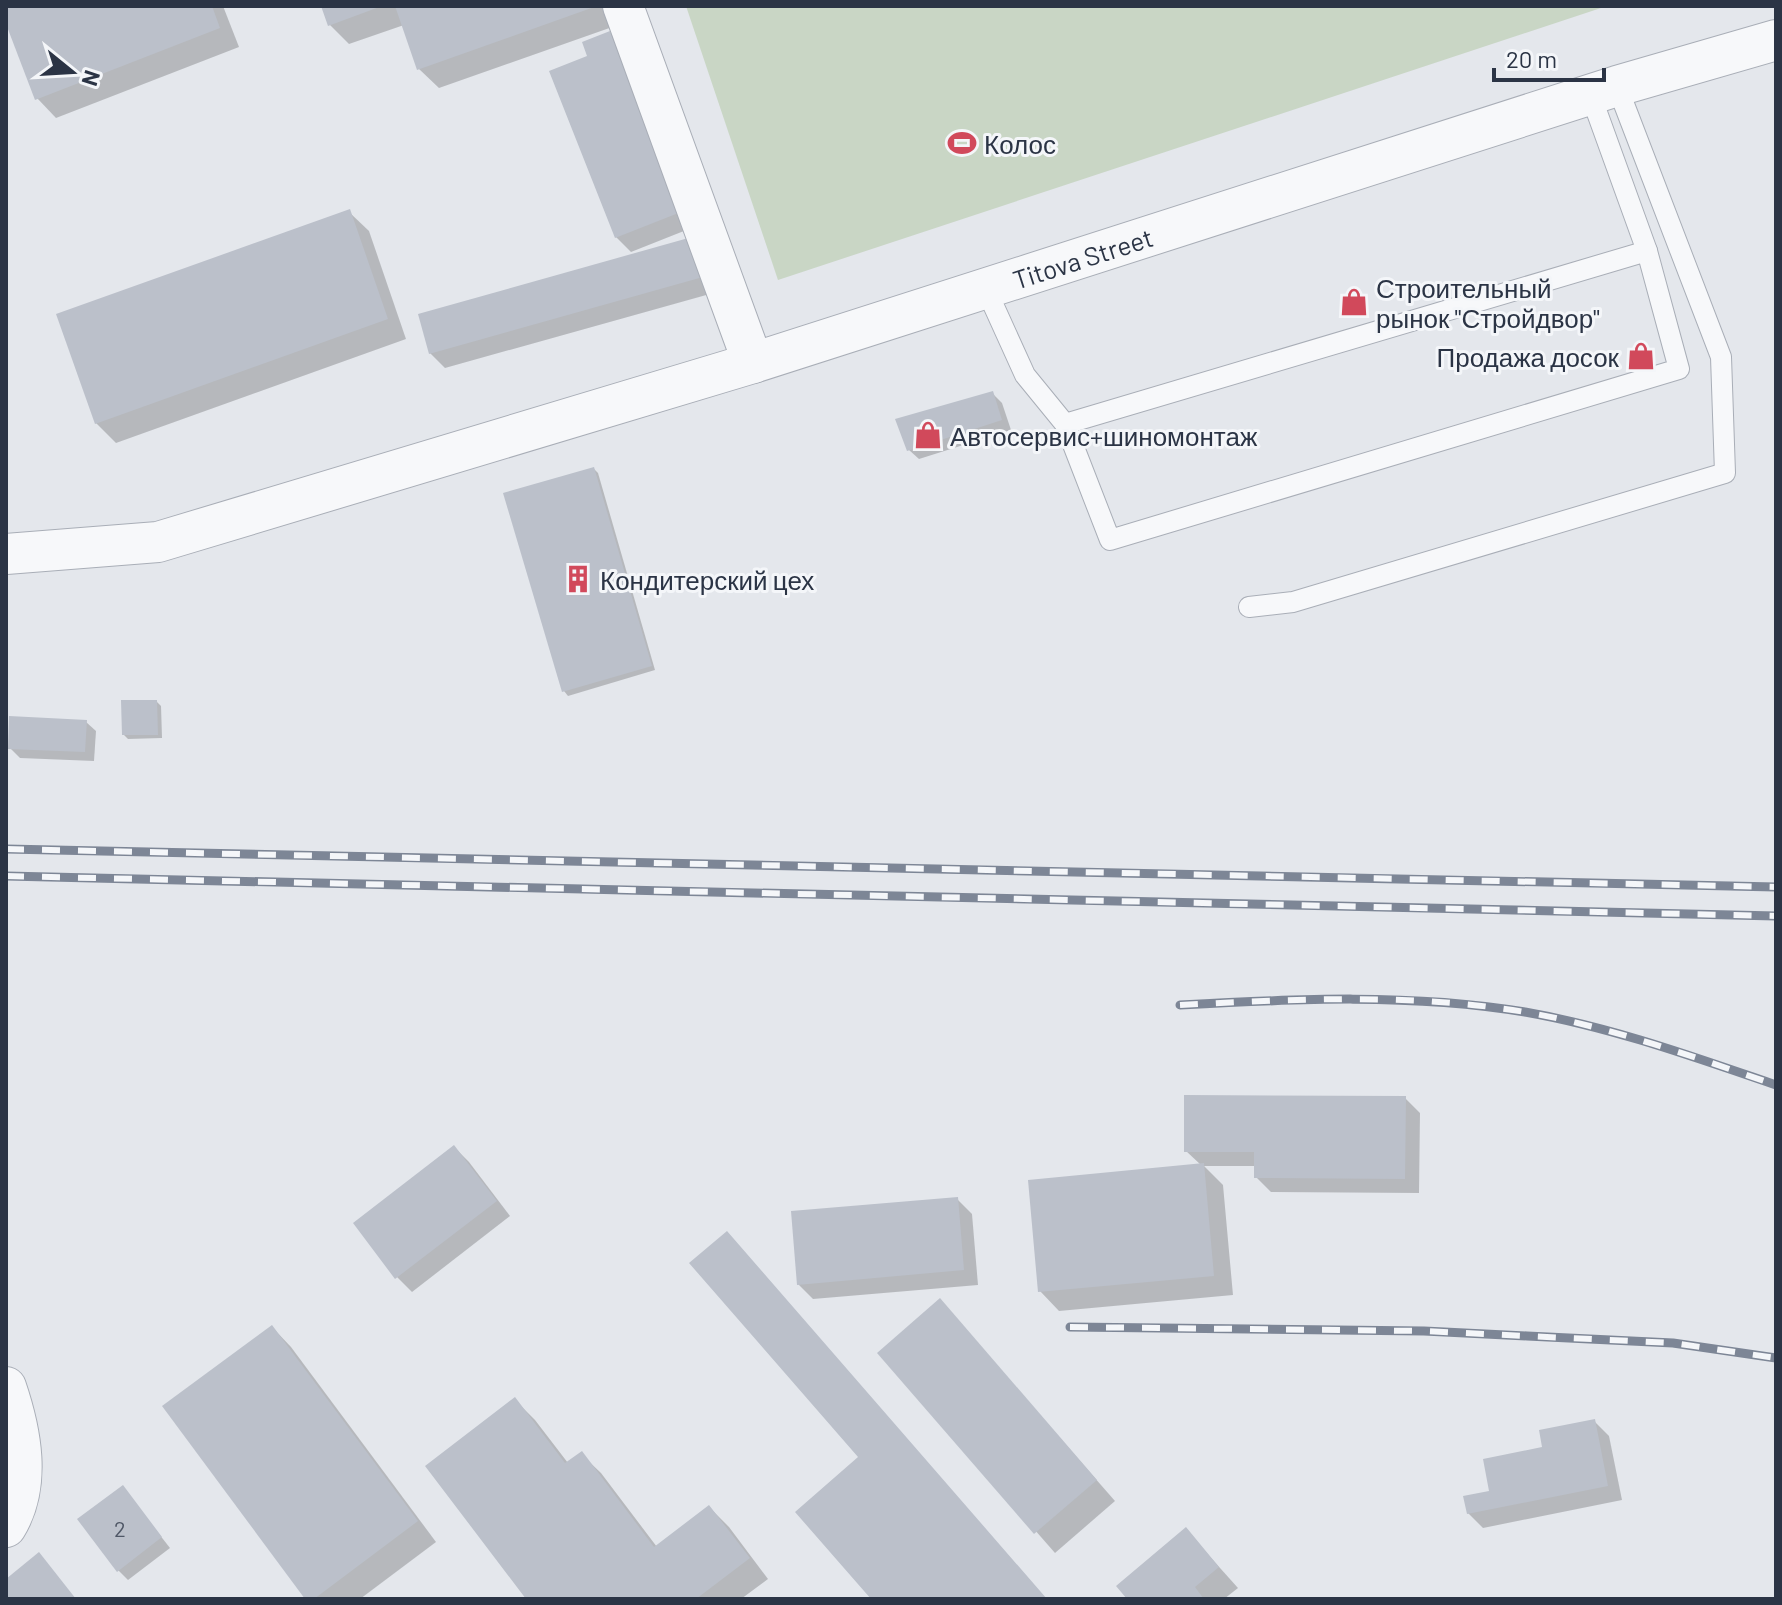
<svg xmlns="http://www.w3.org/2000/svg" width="1782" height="1605" viewBox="0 0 1782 1605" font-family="Barlow,sans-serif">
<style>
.green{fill:#c9d6c5}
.shadow{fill:#0003;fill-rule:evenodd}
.building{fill:#bbc0ca}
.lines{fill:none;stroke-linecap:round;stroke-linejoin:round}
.lane-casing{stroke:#a9aeb7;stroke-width:22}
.street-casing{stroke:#a9aeb7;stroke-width:42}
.lane{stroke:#f7f8fa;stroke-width:20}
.street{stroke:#f7f8fa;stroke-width:40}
.rail-casing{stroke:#7d8696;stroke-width:9}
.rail{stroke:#f4f6f9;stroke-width:6;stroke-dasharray:18;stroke-linecap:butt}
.labels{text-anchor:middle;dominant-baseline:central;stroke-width:6;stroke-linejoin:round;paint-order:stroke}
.number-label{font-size:22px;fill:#4f5766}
.poi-label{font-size:26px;fill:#2b3445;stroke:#f4f6f9;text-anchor:start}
.street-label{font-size:26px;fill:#2b3445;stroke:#f4f6f9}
</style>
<rect width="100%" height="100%" fill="#e4e7ec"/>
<!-- green -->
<polygon class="green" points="686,6 1607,6 778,280"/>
<!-- shadow -->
<g class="shadow">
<polygon points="6,6 223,6 239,47 56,118 37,98 6,19"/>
<polygon points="323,6 611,6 618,25 439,88 419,69 404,25 349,44 330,25"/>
<polygon points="610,33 624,48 694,227 631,252 616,237 590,57"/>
<polygon points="349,212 369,231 406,339 116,443 96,423"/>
<path d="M692 239 717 292 445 368 430 353ZM695 254 708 286 704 287Z"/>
<polygon points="992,393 1002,403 1011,430 919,459 909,450"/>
<polygon points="594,469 598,473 655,670 568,696 564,691"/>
<polygon points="157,702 161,706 162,738 128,739 124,735"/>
<polygon points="86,722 96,731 94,761 20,758 10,748"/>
<polygon points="1405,1098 1420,1113 1419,1193 1271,1192 1256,1177 1256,1166 1204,1166 1223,1185 1233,1295 1059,1311 1040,1291 1201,1165 1186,1151"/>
<polygon points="454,1147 469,1162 510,1216 412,1292 397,1277"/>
<polygon points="957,1199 972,1214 978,1285 813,1299 798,1284"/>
<polygon points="940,1301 1115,1501 1055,1553 880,1353"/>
<polygon points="272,1327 291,1347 436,1542 360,1599 308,1599"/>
<polygon points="515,1400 535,1420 568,1463 581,1454 601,1473 657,1547 709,1507 729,1527 768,1579 741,1599 529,1599"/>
<polygon points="1594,1421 1609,1436 1622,1500 1483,1528 1468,1513 1492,1492"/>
<polygon points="123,1488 170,1548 128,1580 118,1570"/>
<polygon points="1186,1530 1238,1588 1224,1599 1130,1599"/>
</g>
<!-- building -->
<g class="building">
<polygon points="6,6 212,6 220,28 35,100 6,24"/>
<polygon points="321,6 382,6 328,26"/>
<polygon points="395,6 597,6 417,70"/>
<polygon points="610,31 681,212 615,238 549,71 587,56 582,42"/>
<polygon points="350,209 388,319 95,424 56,314"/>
<polygon points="692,237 703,277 429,354 418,314"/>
<polygon points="993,391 1002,420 907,451 895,419"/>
<polygon points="594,467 652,666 562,692 503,493"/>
<polygon points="121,700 157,700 158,735 122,735"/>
<polygon points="9,716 87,720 85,752 8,749"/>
<polygon points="1184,1095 1406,1096 1405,1179 1254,1178 1254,1152 1184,1152"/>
<polygon points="454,1145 497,1201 395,1279 353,1223"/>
<polygon points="1204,1163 1214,1276 1038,1292 1028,1180"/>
<polygon points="958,1197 964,1270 797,1285 791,1211"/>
<polygon points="727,1231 1047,1599 871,1599 795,1512 858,1457 689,1263"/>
<polygon points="940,1298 1097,1480 1034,1534 877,1353"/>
<polygon points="272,1325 418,1521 314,1599 305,1599 162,1406"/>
<polygon points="515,1397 565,1463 582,1451 654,1547 709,1505 750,1558 696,1599 526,1599 425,1466"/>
<polygon points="1595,1419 1608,1486 1467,1514 1463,1496 1489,1491 1483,1459 1542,1447 1539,1430"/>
<polygon points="123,1485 162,1537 117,1572 77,1519"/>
<polygon points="1186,1527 1219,1567 1195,1587 1204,1599 1127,1599 1116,1586"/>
<polygon points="39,1552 76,1599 6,1599 6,1579"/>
</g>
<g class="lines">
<defs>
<g id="lane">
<polyline points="986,289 1025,375 1065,424 1110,540 1679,369 1647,251 1591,96"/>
<polyline points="1065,424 1647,251"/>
<polyline points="1249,607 1293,602 1725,473 1721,357 1617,86"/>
</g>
<g id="street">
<path id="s1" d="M623 6 753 363 1617 86 1776 40"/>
<polyline points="6,554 158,542 753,363"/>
<path d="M6 1387C21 1431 32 1485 6 1527"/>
</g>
</defs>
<!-- lane casing -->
<use href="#lane" class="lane-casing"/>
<!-- street casing -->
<use href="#street" class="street-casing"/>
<!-- lane -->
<use href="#lane" class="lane"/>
<!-- street -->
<use href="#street" class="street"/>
<defs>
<g id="rail">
<polyline points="6,849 1776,887"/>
<polyline points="6,876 1776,916"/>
<path d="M1180 1005C1294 999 1412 993 1525 1012 1611 1027 1694 1057 1776 1085"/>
<polyline points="1070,1327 1424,1331 1527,1336 1673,1343 1776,1358"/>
</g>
</defs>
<!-- rail casing -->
<use href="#rail" class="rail-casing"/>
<!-- rail -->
<use href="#rail" class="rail"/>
</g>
<!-- icons -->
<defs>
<symbol id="stadium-bare" viewBox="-9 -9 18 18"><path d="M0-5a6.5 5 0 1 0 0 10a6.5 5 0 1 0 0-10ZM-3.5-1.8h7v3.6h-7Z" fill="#d1495b" stroke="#f4f6f9" stroke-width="2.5" paint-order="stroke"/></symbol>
<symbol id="shop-bare" viewBox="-9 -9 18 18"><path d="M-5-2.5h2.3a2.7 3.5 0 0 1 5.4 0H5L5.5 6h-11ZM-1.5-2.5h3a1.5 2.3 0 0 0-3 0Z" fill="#d1495b" stroke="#f4f6f9" stroke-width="2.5" paint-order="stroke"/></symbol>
<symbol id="building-bare" viewBox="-9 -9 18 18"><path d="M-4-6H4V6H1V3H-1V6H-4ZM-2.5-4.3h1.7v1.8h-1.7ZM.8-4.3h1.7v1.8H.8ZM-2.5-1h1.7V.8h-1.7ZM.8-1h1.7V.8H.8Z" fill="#d1495b" stroke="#f4f6f9" stroke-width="2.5" paint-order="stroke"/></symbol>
</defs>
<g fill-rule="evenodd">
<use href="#stadium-bare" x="942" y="123" width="40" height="40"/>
<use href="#shop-bare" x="1334" y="282" width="40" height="40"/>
<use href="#shop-bare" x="1621" y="336" width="40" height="40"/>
<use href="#shop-bare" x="908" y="415" width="40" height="40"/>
<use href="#building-bare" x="558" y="559" width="40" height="40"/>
</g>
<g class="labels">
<!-- number labels -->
<g class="number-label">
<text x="120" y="1528">2</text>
</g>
<!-- poi labels -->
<g class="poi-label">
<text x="984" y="143">Колос</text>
<text x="1376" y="287">Строительный<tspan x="1376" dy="30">рынок "Стройдвор"</tspan></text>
<text x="1619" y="356" text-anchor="end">Продажа досок</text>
<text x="950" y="435">Автосервис+шиномонтаж</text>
<text x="600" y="579">Кондитерский цех</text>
</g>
<!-- street labels -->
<g class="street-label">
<text stroke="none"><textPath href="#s1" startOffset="726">Titova Street</textPath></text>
</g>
</g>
<!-- border -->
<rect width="1782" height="1605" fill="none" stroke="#2b3445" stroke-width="16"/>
<!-- north arrow -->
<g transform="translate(72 72) rotate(108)" stroke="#f4f6f9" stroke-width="6" paint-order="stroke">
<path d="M0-6L14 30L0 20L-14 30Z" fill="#2b3445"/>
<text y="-12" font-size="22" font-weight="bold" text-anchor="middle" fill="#2b3445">N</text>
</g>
<!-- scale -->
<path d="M1494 68v12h110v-12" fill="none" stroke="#2b3445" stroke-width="4"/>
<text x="1506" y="68" font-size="24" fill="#2b3445" stroke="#f4f6f9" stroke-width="6" paint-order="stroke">20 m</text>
</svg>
